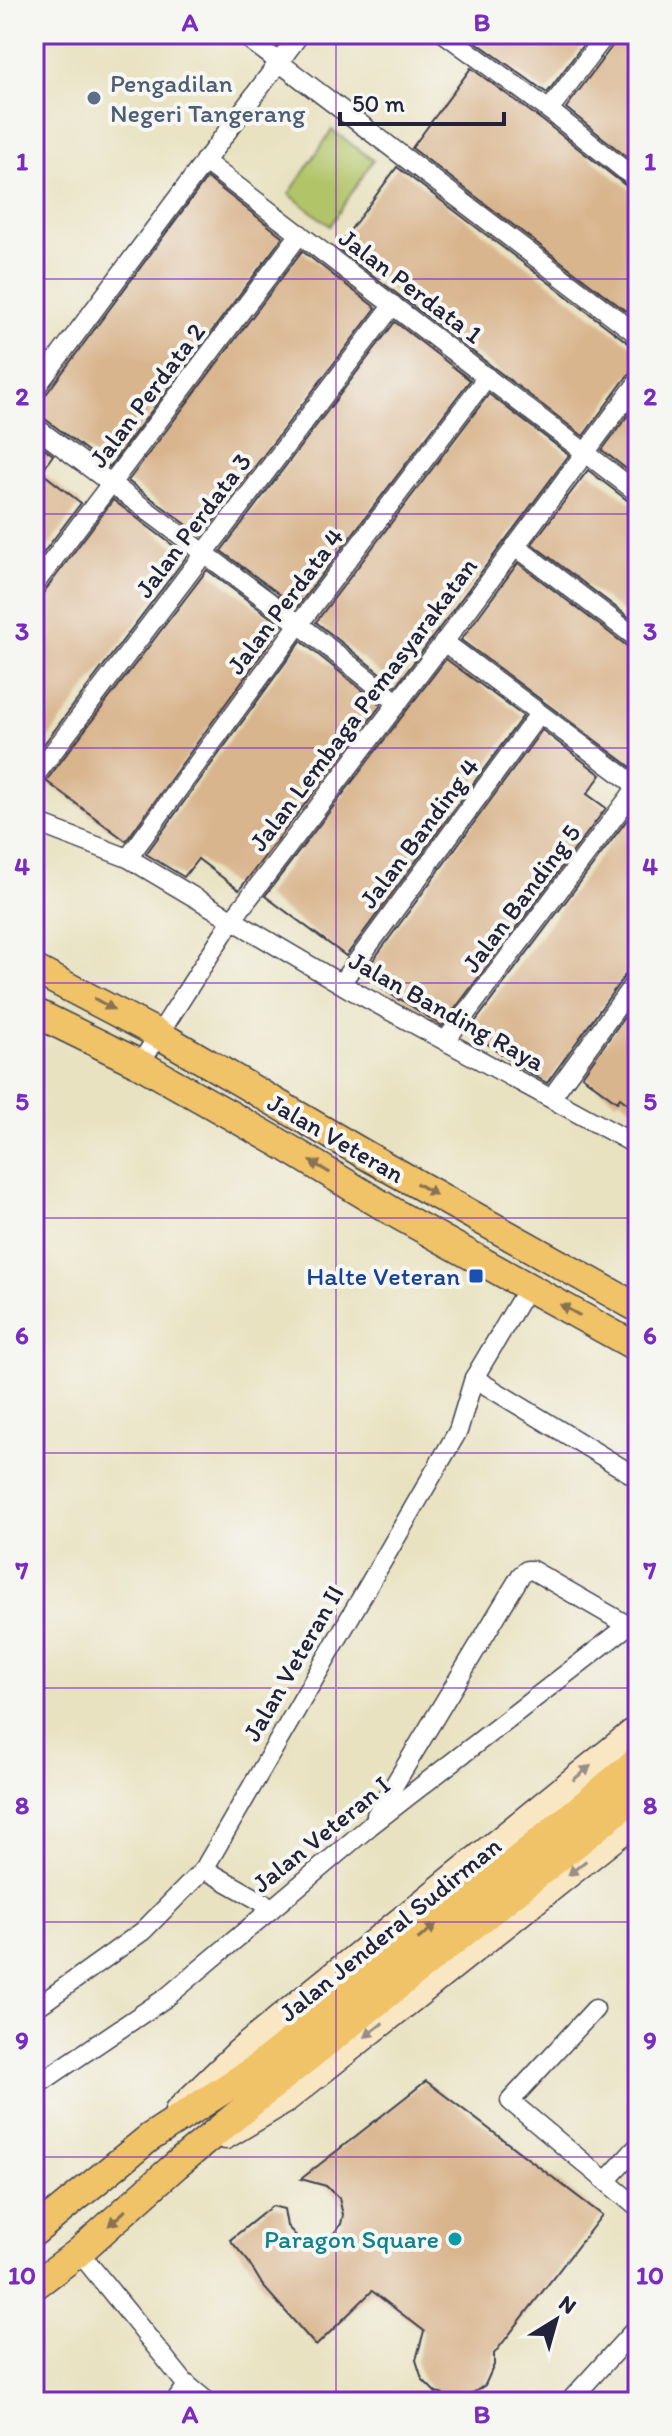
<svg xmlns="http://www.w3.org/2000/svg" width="672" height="2436" viewBox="0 0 672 2436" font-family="Itim,sans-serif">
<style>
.green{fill:#b2c468;stroke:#6a7352;stroke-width:2}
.building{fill:#d9b58e}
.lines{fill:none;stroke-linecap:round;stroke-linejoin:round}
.street-casing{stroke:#403f4f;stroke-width:21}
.secondary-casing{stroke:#403f4f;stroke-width:29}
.primary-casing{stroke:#403f4f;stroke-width:31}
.street{stroke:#fff;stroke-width:18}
.secondary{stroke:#f9e7c3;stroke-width:26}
.primary{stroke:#f0c369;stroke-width:28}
.oneway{fill:#897252}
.oneway2{fill:#988e86}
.grid{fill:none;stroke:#7b2cbf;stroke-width:2;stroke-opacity:0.55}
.service-dot{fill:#5c6f8a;stroke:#f6f6f2;stroke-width:3}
.transit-dot{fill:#1a4fb4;stroke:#f6f6f2;stroke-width:3}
.culture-dot{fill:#0f9aa8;stroke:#f6f6f2;stroke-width:3}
.labels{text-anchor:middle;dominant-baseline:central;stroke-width:8;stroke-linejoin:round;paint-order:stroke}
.service-label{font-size:26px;fill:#4e5e75;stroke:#f6f6f2;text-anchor:start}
.street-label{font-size:26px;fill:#22223b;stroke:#f6f6f2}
.transit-label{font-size:26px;fill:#164399;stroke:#f6f6f2;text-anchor:end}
.culture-label{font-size:26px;fill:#0d838f;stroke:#f6f6f2;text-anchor:end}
.neatline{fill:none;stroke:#7b2cbf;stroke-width:3}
.grid-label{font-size:26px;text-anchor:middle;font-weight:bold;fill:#7b2cbf}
</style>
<rect width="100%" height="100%" fill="#f6f6f2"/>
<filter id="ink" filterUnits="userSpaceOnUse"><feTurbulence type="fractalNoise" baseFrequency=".0125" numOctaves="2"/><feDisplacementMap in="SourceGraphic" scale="16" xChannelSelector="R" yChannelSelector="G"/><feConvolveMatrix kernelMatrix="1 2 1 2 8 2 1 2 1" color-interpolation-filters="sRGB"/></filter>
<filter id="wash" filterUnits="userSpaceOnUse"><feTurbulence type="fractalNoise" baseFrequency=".006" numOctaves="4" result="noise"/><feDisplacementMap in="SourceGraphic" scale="32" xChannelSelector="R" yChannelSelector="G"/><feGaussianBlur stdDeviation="1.8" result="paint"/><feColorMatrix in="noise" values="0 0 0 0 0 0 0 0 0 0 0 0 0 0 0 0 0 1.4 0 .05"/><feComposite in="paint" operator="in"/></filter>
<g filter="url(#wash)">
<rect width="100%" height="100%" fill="#e9e2c1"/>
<!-- green -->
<polygon class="green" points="332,130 373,160 330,226 289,194"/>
<g id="blocks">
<!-- building -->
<g class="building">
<polygon points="465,34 591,34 547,93"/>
<polygon points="618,34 638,34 638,166 566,108 616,41"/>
<polygon points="471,68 542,120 631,190 638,193 638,295 626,311 412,148"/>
<polygon points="397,167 631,345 638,347 638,370 628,375 583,436 337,248"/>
<polygon points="207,178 283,237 109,467 41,416 34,414 34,402 44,397"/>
<polygon points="302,251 376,308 202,536 128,481"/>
<polygon points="395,322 470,380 297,607 221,551"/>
<polygon points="489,394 569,455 396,686 316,622"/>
<polygon points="638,402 638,478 602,450"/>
<polygon points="34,441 53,455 41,472 81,503 34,565"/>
<polygon points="588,470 631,503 638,505 638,624 532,544"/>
<polygon points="113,500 187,556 34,757 34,597 44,592"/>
<polygon points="518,563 631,649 638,651 638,758 631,767 461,640"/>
<polygon points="207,570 282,626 126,841 46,781"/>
<polygon points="301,641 381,705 239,890 198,859 184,877 146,854"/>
<polygon points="446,659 523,716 346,956 265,896"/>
<polygon points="542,730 601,775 587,794 606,808 442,1026 400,999 399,1000 363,974"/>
<polygon points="633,812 638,815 638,966 628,971 547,1083 517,1066 469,1030"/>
<polygon points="638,998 638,1112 620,1098 617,1102 582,1076"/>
<polygon points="426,2081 602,2215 494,2354 494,2365 485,2385 467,2397 456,2398 436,2393 422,2379 416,2360 424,2331 372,2291 316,2346 263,2286 248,2261 230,2240 272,2206 284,2209 287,2226 298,2238 314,2243 330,2238 341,2224 343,2215 339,2198 326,2186 301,2179"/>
</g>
</g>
</g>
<g filter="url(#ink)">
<use href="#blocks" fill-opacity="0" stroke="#403f4f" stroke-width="2"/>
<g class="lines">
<defs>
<g id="street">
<polyline points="242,34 638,335"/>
<polyline points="445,34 549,110 638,181"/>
<polyline points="549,110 606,34"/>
<polyline points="204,161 638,493"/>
<polyline points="34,390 300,34"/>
<polyline points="34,426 299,624 398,703"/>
<polyline points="515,546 638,639"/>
<polyline points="34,585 300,234"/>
<polyline points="444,642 638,787"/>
<polyline points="34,777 393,305"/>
<polyline points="34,822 128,858 348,988 638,1146"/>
<polyline points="128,858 299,624 487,377"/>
<polyline points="341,983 539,714"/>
<polyline points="446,1040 637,787"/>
<polyline points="140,1064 232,920 444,642 638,382"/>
<polyline points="551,1098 638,978"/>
<polyline points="474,1378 638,1478"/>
<polyline points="376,1815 521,1575 527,1570 532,1570 629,1626"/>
<polyline points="204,1869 271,1907"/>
<polyline points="34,2009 143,1931 204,1869 458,1431 474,1378 528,1287"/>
<polyline points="595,2009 510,2101 638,2208"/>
<polyline points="34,2087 167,1997 370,1826 638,1618"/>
<polyline points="606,2181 638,2146"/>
<polyline points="79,2252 185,2383 208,2402"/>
<polyline points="175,2402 188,2385"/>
<polyline points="569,2402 638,2326"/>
</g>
<g id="secondary">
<polyline points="178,2111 239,2052 295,2006 638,1728"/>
<polyline points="225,2136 285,2100 638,1819"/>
</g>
<g id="primary">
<polyline points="34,969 158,1034 369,1157 638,1308"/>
<polyline points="34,1012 140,1064 278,1142 400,1216 638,1348"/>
<polyline points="34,2232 149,2138 257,2068 535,1846 638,1760"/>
<polyline points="34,2286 79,2252 175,2166 273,2085 638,1794"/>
</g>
</defs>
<!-- street casing -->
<use href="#street" class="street-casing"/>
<!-- secondary casing -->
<use href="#secondary" class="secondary-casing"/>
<!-- primary casing -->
<use href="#primary" class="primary-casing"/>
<!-- street -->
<use href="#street" class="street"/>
<!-- secondary -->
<use href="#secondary" class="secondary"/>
<!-- primary -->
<use href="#primary" class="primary"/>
</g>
<!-- one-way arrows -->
<defs><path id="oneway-solid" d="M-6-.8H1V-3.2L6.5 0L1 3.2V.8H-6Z" transform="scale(2)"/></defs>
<g class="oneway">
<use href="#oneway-solid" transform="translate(104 1004) rotate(29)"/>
<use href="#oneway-solid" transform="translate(320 1167) rotate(-149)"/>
<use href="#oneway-solid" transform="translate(426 1189) rotate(30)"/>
<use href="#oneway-solid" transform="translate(570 1310) rotate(-151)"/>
<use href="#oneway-solid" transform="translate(427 1932) rotate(-38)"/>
<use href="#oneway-solid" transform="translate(117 2218) rotate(138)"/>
</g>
<g class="oneway2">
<use href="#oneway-solid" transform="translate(582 1773) rotate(-39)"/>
<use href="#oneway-solid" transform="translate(577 1868) rotate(141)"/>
<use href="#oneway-solid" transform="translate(374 2030) rotate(142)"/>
</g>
</g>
<!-- grid -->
<path class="grid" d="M336 34V2402M34 279H638M34 514H638M34 748H638M34 983H638M34 1218H638M34 1453H638M34 1688H638M34 1922H638M34 2157H638"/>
<!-- markers -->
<circle class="service-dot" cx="94" cy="98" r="8"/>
<rect class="transit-dot" x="468" y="1268" width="16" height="16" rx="4"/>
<circle class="culture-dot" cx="455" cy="2239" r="8"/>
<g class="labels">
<!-- service labels -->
<g class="service-label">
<text x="110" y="83">Pengadilan<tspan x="110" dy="30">Negeri Tangerang</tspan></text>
</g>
<!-- street labels -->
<g class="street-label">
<text transform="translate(411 286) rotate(37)">Jalan Perdata 1</text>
<text transform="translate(147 395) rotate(-53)">Jalan Perdata 2</text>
<text transform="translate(193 525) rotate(-53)">Jalan Perdata 3</text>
<text transform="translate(285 601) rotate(-53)">Jalan Perdata 4</text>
<text transform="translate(363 704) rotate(-53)">Jalan Lembaga Pemasyarakatan</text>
<text transform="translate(419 833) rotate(-53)">Jalan Banding 4</text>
<text transform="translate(521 898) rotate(-53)">Jalan Banding 5</text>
<text transform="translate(447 1011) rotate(29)">Jalan Banding Raya</text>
<text transform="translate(336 1138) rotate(30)">Jalan Veteran</text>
<text transform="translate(293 1663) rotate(-60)">Jalan Veteran II</text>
<text transform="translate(321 1834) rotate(-39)">Jalan Veteran I</text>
<text transform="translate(390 1929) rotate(-39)">Jalan Jenderal Sudirman</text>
</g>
<!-- transit labels -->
<g class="transit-label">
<text x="460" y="1276">Halte Veteran</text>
</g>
<!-- culture labels -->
<g class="culture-label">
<text x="439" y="2239">Paragon Square</text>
</g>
</g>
<!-- margin -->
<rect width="672" height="2436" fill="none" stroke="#f6f6f2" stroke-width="88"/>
<!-- north arrow -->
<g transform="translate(556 2320) rotate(37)" stroke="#f6f6f2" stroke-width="6" paint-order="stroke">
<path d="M0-6L14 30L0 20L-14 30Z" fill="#22223b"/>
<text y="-12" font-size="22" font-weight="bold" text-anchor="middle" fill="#22223b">N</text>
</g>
<!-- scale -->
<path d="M340 112v12h164v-12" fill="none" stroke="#22223b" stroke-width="4"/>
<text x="352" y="112" font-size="24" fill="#22223b" stroke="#f6f6f2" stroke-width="6" paint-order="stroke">50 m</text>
<rect x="44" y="44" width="584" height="2348" class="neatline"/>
<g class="grid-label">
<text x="190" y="31">A</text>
<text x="482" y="31">B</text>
<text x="22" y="170">1</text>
<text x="650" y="170">1</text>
<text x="22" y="405">2</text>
<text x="650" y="405">2</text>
<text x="22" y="640">3</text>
<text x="650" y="640">3</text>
<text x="22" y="875">4</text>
<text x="650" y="875">4</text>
<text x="22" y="1110">5</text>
<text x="650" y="1110">5</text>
<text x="22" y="1344">6</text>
<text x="650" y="1344">6</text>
<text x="22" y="1579">7</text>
<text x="650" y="1579">7</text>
<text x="22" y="1814">8</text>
<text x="650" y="1814">8</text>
<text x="22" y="2049">9</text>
<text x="650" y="2049">9</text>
<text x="22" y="2284">10</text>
<text x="650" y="2284">10</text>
<text x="190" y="2423">A</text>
<text x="482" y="2423">B</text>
</g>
</svg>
